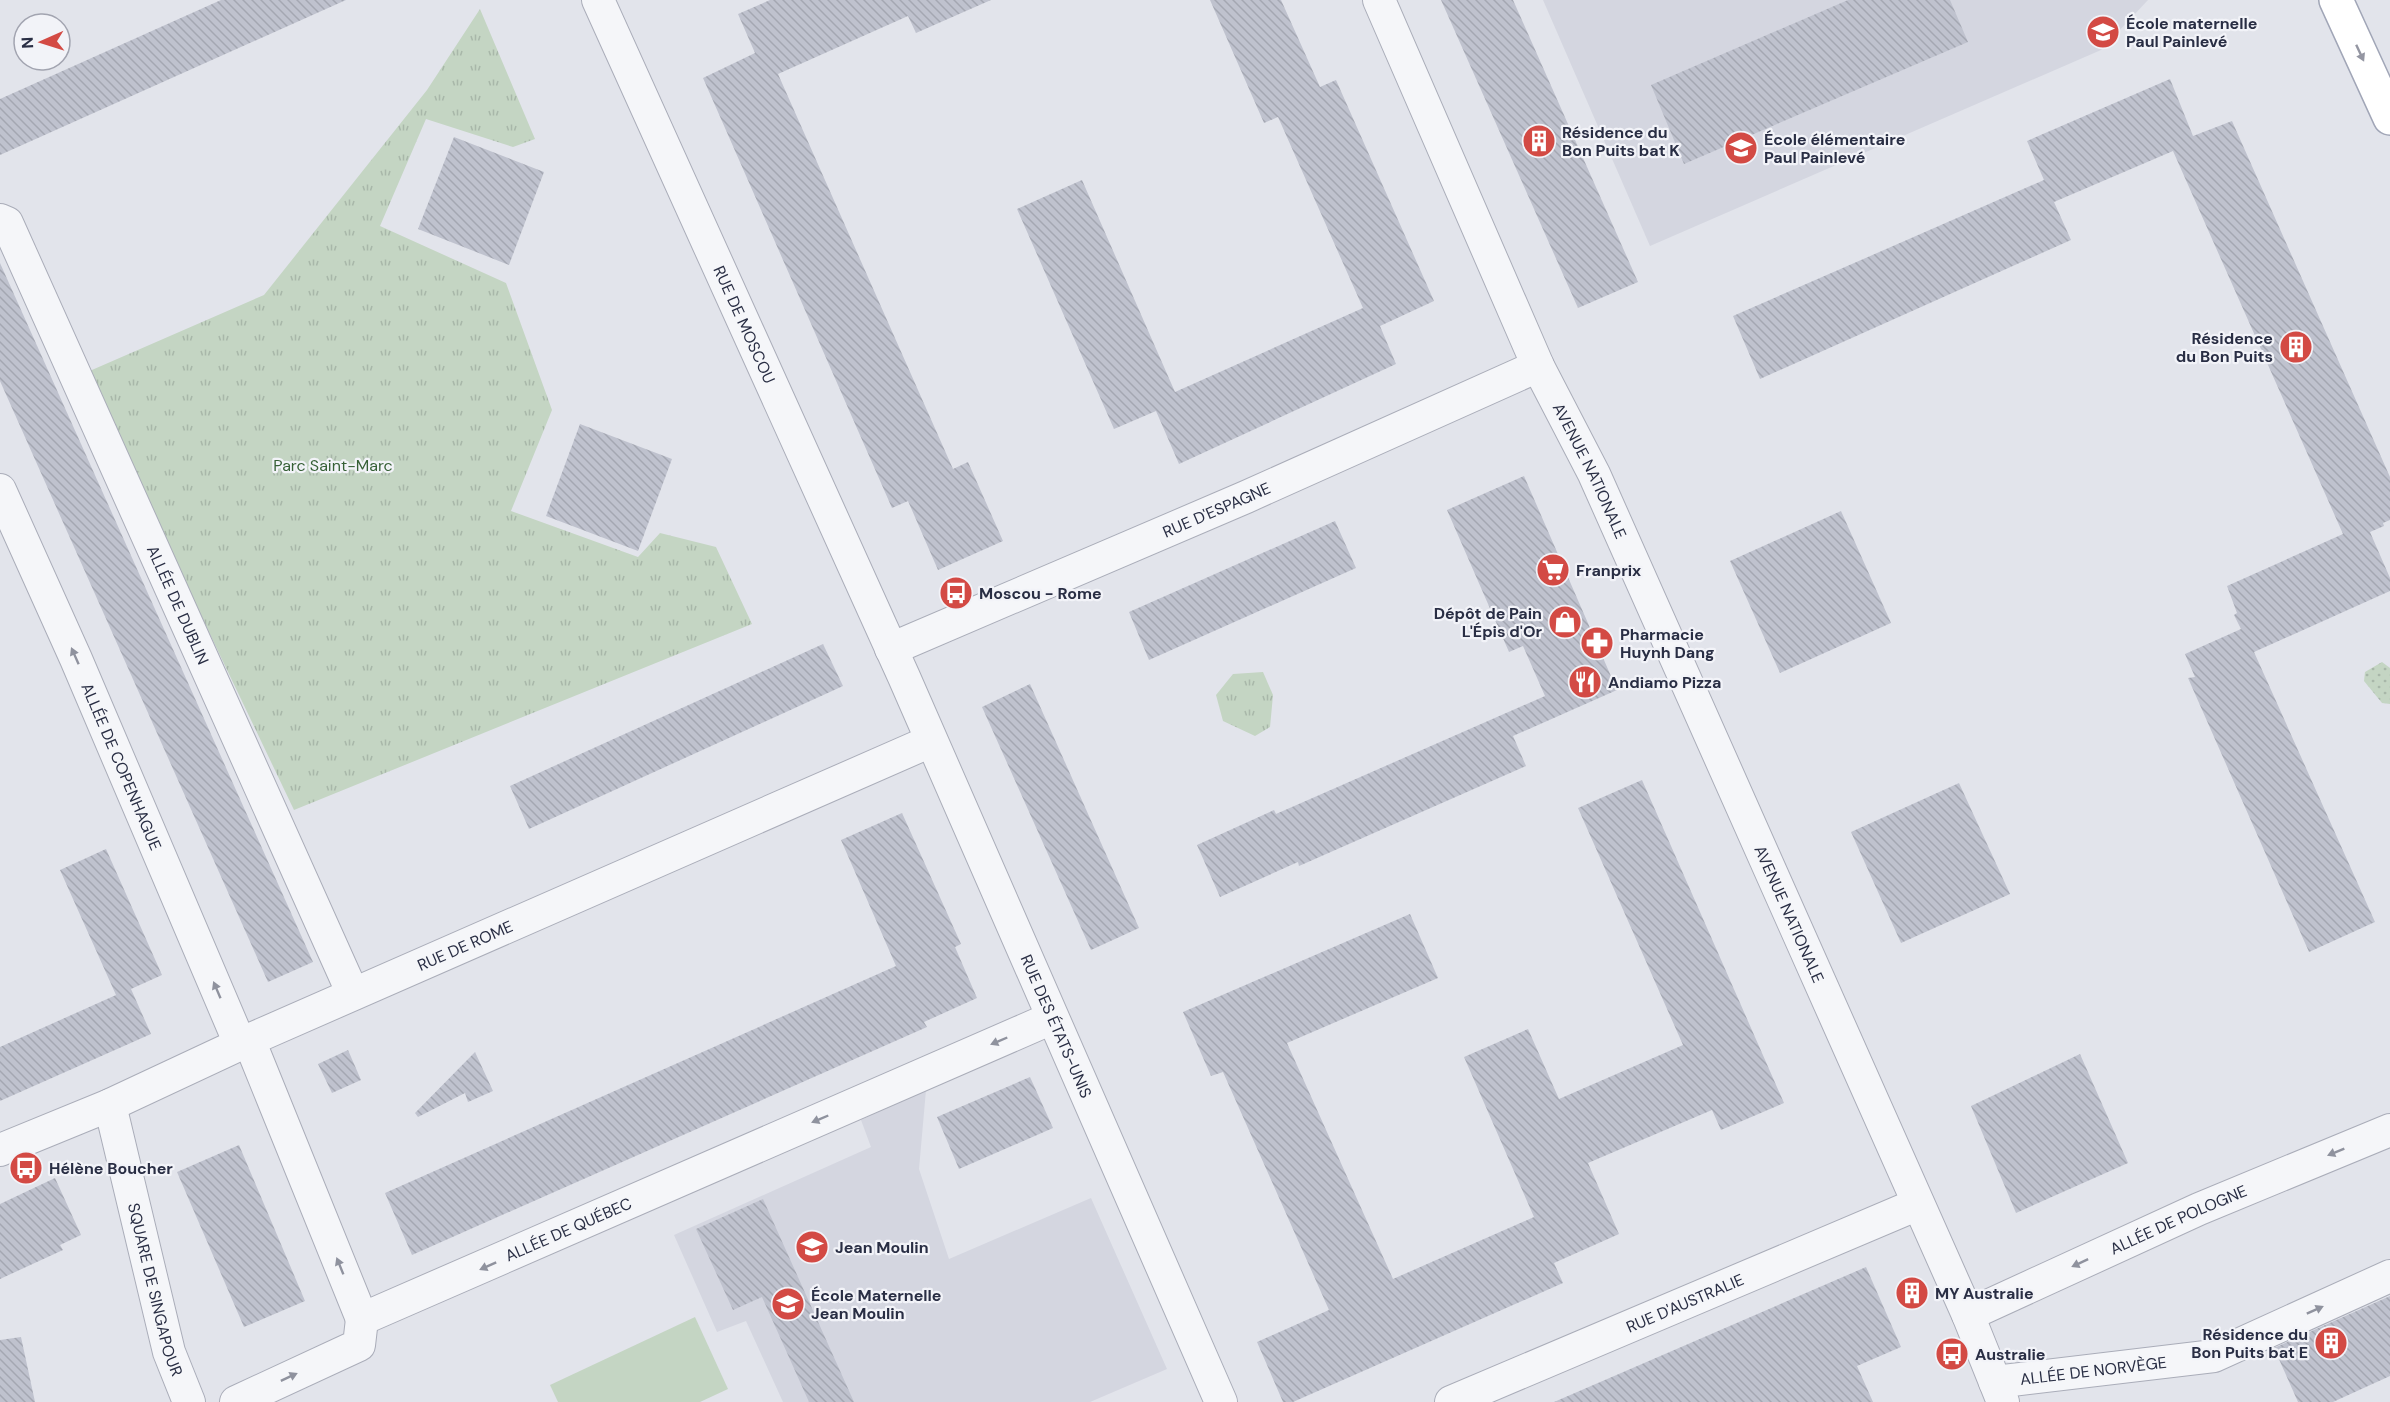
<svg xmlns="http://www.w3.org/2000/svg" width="2390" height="1402" viewBox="0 0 2390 1402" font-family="'DM Sans',sans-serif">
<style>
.built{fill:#d4d6e0}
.grass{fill:url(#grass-dots)}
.park{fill:url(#park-tufts)}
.pitch{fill:#c4d5c3}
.building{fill:url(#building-back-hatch)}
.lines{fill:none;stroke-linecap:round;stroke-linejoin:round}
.minor-casing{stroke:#aaadb9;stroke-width:34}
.major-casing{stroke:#a1a6b7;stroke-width:36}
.minor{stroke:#f5f6f9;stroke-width:32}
.major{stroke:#fff;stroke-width:33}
.oneway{fill:#9496a2}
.oneway2{fill:#8f929e}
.labels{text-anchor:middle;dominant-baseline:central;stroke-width:4.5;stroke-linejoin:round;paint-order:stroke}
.poi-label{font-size:16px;font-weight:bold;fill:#292e44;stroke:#f2f3f8;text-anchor:start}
.street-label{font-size:16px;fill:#292e44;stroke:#f2f3f8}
.park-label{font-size:16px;fill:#366036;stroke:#f2f3f8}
</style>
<defs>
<pattern id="grass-dots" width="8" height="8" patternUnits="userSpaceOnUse" patternTransform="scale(1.5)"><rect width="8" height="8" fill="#c4d5c3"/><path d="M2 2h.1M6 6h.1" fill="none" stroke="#a8b7a9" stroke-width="1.8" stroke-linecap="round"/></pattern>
<pattern id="park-tufts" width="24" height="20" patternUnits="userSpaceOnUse" patternTransform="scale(1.5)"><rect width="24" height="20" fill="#c4d5c3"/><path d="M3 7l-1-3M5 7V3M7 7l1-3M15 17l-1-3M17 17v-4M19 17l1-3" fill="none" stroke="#a8b7a9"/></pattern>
<pattern id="building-back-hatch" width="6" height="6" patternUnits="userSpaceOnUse" patternTransform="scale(1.5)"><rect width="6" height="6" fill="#bfc2ce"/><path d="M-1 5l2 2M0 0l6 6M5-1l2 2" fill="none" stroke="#a4a7b2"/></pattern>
</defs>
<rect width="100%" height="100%" fill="#e2e4eb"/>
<!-- built -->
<g class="built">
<polygon points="1543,0 2148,0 2101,50 1650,246"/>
<polygon points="926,1090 919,1169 949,1259 1091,1198 1167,1369 1090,1402 783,1402 746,1321 717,1332 674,1235 871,1147 861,1120"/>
</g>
<!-- grass -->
<polygon class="grass" points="2382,662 2390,668 2390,704 2382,703 2364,681 2365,672"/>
<!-- park -->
<g class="park">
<polygon points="480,9 535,139 513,147 426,119 380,226 506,283 552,410 511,511 638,557 660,533 716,547 752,624 294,810 85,373 264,295 427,90"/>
<polygon points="1263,672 1273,695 1270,727 1255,736 1223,721 1216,695 1233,674"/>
</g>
<!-- pitch -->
<polygon class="pitch" points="695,1317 728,1389 700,1402 558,1402 550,1385"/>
<!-- building -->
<g class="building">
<polygon points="221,0 346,0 0,155 0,99"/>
<polygon points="770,0 991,0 916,33 908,16 778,74 953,469 968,462 1003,541 938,570 908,501 892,508 703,78 755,53 738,14"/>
<polygon points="1210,0 1281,0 1320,87 1336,80 1434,301 1380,326 1396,364 1179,464 1156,411 1114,429 1017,209 1082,180 1175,392 1363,308 1278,117 1264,123"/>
<polygon points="1441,0 1513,0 1638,282 1578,308"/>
<polygon points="1848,0 1950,0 1968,42 1684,164 1651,85"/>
<polygon points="2170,79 2193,136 2232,121 2390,477 2390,520 2383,523 2384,526 2370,532 2390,578 2390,591 2254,652 2375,922 2309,952 2188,678 2195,677 2185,654 2241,629 2234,615 2237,613 2227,586 2343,534 2173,151 2054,202 2071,240 1760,379 1733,316 2044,180 2027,141"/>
<polygon points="454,137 544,172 509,265 418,229"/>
<polygon points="0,263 313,962 268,982 0,381"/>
<polygon points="580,424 672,459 638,551 546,516"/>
<polygon points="1524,476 1617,690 1513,736 1526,766 1299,866 1298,862 1220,897 1197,845 1274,810 1276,814 1545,696 1523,646 1509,652 1447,510"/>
<polygon points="1841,511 1891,623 1780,673 1730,561"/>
<polygon points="1335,521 1356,568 1149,660 1129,612"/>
<polygon points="823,644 843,686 529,829 510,786"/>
<polygon points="1030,684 1139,928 1091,950 982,707"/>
<polygon points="1642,780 1784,1103 1721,1130 1712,1110 1588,1163 1619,1234 1554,1263 1563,1283 1293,1402 1283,1402 1257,1342 1329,1310 1223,1072 1211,1076 1183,1012 1410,914 1438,978 1287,1043 1393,1279 1534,1217 1464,1057 1528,1029 1559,1099 1683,1045 1578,808"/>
<polygon points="1959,783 2010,894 1901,943 1851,832"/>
<polygon points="902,813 961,944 955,947 977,998 924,1022 927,1027 412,1255 385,1193 896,966 841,840"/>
<polygon points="106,849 162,975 131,989 151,1034 0,1101 0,1047 116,995 60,870"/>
<polygon points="348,1050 361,1080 332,1093 318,1064"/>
<polygon points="475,1052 493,1091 468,1102 465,1093 418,1117 415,1113"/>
<polygon points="2080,1054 2128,1163 2016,1213 1971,1106"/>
<polygon points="1030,1077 1053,1128 959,1169 937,1117"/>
<polygon points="239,1145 305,1301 244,1327 177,1172"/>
<polygon points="55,1178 81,1235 60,1245 63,1250 0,1279 0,1204"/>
<polygon points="763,1199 854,1402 809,1402 762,1297 733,1310 696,1229"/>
<polygon points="1866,1267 1901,1347 1857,1366 1873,1402 1554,1402"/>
<polygon points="2390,1296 2390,1376 2333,1402 2298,1402 2274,1348"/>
<polygon points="21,1337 35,1402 0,1402 0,1340"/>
</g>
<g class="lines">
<defs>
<g id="minor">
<path id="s1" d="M598 0 904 677 1221 1402"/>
<path id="s2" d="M1379 0 1538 366 1594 474 1968 1315 2003 1402"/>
<path id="s3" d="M0 220 7 223 353 994"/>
<path id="s4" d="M0 490 76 659 240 1044"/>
<path id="s5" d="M891 649 1246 497 1538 366"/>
<path id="s6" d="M249 1040 362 1319 1052 1018"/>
<path id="s7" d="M110 1105 169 1352 189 1402"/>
<path id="s8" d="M0 1150 110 1105 249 1040 931 741"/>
<path id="s9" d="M1968 1315 2199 1209 2390 1130"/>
<path id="s10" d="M1995 1382 2214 1356 2390 1276"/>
<polyline points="236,1402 359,1345 362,1319"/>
<path id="s11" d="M1451 1402 1918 1204"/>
</g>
<polyline id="major" points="2336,0 2390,118"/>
</defs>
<!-- minor casing -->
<use href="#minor" class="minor-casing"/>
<!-- major casing -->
<use href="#major" class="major-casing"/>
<!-- minor -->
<use href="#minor" class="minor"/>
<!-- major -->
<use href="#major" class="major"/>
</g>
<!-- one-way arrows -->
<defs><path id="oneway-solid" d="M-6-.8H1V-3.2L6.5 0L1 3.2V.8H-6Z" transform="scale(1.5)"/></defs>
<use class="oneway" href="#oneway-solid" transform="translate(2360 53) rotate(65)"/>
<g class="oneway2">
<use href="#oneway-solid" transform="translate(75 656) rotate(-114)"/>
<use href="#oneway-solid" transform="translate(217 990) rotate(-113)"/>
<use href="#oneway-solid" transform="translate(999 1041) rotate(157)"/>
<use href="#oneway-solid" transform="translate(820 1119) rotate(157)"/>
<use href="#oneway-solid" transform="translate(2336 1152) rotate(158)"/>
<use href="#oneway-solid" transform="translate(2080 1263) rotate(155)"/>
<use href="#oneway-solid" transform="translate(340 1266) rotate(-112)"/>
<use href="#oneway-solid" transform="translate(488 1266) rotate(156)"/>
<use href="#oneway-solid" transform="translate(2315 1310) rotate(-24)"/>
<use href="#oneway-solid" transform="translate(289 1377) rotate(-25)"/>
</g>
<!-- icons -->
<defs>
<symbol id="school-disc" viewBox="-11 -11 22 22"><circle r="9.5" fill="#d34a44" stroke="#f2f3f8"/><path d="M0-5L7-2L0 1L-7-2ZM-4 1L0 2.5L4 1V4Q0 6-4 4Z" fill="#fff"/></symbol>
<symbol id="building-disc" viewBox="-11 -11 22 22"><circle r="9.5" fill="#d34a44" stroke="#f2f3f8"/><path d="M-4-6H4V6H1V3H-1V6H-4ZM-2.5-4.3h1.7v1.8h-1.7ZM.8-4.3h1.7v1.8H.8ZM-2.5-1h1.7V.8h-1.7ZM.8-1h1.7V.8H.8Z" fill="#fff"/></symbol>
<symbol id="supermarket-disc" viewBox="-11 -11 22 22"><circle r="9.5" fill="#d34a44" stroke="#f2f3f8"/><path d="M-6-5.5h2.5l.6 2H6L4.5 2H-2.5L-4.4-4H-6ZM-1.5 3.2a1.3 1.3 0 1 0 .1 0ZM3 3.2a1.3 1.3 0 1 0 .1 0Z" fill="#fff"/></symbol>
<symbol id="bus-disc" viewBox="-11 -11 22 22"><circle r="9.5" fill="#d34a44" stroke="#f2f3f8"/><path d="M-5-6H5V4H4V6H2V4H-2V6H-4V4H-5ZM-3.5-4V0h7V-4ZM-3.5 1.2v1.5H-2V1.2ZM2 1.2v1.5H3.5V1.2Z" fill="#fff"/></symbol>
<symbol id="shop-disc" viewBox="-11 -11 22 22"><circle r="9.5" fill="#d34a44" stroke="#f2f3f8"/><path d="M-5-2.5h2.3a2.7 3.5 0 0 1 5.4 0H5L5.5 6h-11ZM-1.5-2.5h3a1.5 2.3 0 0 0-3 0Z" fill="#fff"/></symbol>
<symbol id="pharmacy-disc" viewBox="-11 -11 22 22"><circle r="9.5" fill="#d34a44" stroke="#f2f3f8"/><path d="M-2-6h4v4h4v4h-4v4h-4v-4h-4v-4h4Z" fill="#fff"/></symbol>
<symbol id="restaurant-disc" viewBox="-11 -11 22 22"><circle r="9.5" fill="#d34a44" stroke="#f2f3f8"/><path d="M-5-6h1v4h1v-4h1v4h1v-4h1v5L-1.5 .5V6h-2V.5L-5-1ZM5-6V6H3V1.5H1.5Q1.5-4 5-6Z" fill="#fff"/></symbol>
</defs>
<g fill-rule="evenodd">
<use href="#school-disc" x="2084" y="13" width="38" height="38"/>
<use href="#building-disc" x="1520" y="122" width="38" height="38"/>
<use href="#school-disc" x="1722" y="129" width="38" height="38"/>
<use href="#building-disc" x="2277" y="328" width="38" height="38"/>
<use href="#supermarket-disc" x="1534" y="551" width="38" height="38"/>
<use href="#bus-disc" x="937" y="574" width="38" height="38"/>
<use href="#shop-disc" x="1546" y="603" width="38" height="38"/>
<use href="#pharmacy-disc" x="1578" y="624" width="38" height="38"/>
<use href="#restaurant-disc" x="1566" y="663" width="38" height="38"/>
<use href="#bus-disc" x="7" y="1149" width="38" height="38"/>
<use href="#school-disc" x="793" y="1228" width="38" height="38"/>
<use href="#building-disc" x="1893" y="1274" width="38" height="38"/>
<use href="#school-disc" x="769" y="1285" width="38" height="38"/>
<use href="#building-disc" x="2312" y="1324" width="38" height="38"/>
<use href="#bus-disc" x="1933" y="1335" width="38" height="38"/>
</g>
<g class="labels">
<!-- poi labels -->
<g class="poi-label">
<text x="2126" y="23">École maternelle<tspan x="2126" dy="18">Paul Painlevé</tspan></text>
<text x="1562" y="132">Résidence du<tspan x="1562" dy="18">Bon Puits bat K</tspan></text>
<text x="1764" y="139">École élémentaire<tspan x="1764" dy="18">Paul Painlevé</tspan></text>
<text x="2273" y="338" text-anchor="end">Résidence<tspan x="2273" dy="18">du Bon Puits</tspan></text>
<text x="1576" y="570">Franprix</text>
<text x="979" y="593">Moscou - Rome</text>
<text x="1542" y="613" text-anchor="end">Dépôt de Pain<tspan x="1542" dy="18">L'Épis d'Or</tspan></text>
<text x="1620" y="634">Pharmacie<tspan x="1620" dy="18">Huynh Dang</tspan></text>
<text x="1608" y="682">Andiamo Pizza</text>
<text x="49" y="1168">Hélène Boucher</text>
<text x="835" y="1247">Jean Moulin</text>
<text x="1935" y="1293">MY Australie</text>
<text x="811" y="1295">École Maternelle<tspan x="811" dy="18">Jean Moulin</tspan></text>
<text x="2308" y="1334" text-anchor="end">Résidence du<tspan x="2308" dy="18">Bon Puits bat E</tspan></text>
<text x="1975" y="1354">Australie</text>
</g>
<!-- street labels -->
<g class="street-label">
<text stroke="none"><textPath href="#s1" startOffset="356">RUE DE MOSCOU</textPath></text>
<text stroke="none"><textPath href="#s2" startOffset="516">AVENUE NATIONALE</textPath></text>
<text stroke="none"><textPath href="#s5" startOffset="354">RUE D'ESPAGNE</textPath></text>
<text stroke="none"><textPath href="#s3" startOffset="426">ALLÉE DE DUBLIN</textPath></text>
<text stroke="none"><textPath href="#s4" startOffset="302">ALLÉE DE COPENHAGUE</textPath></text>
<text stroke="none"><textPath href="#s2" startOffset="1002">AVENUE NATIONALE</textPath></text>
<text stroke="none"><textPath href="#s8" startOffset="508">RUE DE ROME</textPath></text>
<text stroke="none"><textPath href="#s1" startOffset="1124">RUE DES ÉTATS-UNIS</textPath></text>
<text stroke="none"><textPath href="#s9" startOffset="231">ALLÉE DE POLOGNE</textPath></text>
<text stroke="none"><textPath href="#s6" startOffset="526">ALLÉE DE QUÉBEC</textPath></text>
<text stroke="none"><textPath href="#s7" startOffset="190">SQUARE DE SINGAPOUR</textPath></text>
<text stroke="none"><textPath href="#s11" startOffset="254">RUE D'AUSTRALIE</textPath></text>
<text stroke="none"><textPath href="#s10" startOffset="99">ALLÉE DE NORVÈGE</textPath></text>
</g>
<!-- park labels -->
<g class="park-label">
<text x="333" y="465">Parc Saint-Marc</text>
</g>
</g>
<!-- north arrow -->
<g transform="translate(42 42) rotate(267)"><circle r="28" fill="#f2f3f8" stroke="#a2a4b0" stroke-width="1.5"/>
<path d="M0-4.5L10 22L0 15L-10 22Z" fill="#d34a44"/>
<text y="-9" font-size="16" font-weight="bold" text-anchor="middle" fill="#292e44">N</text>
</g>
</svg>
